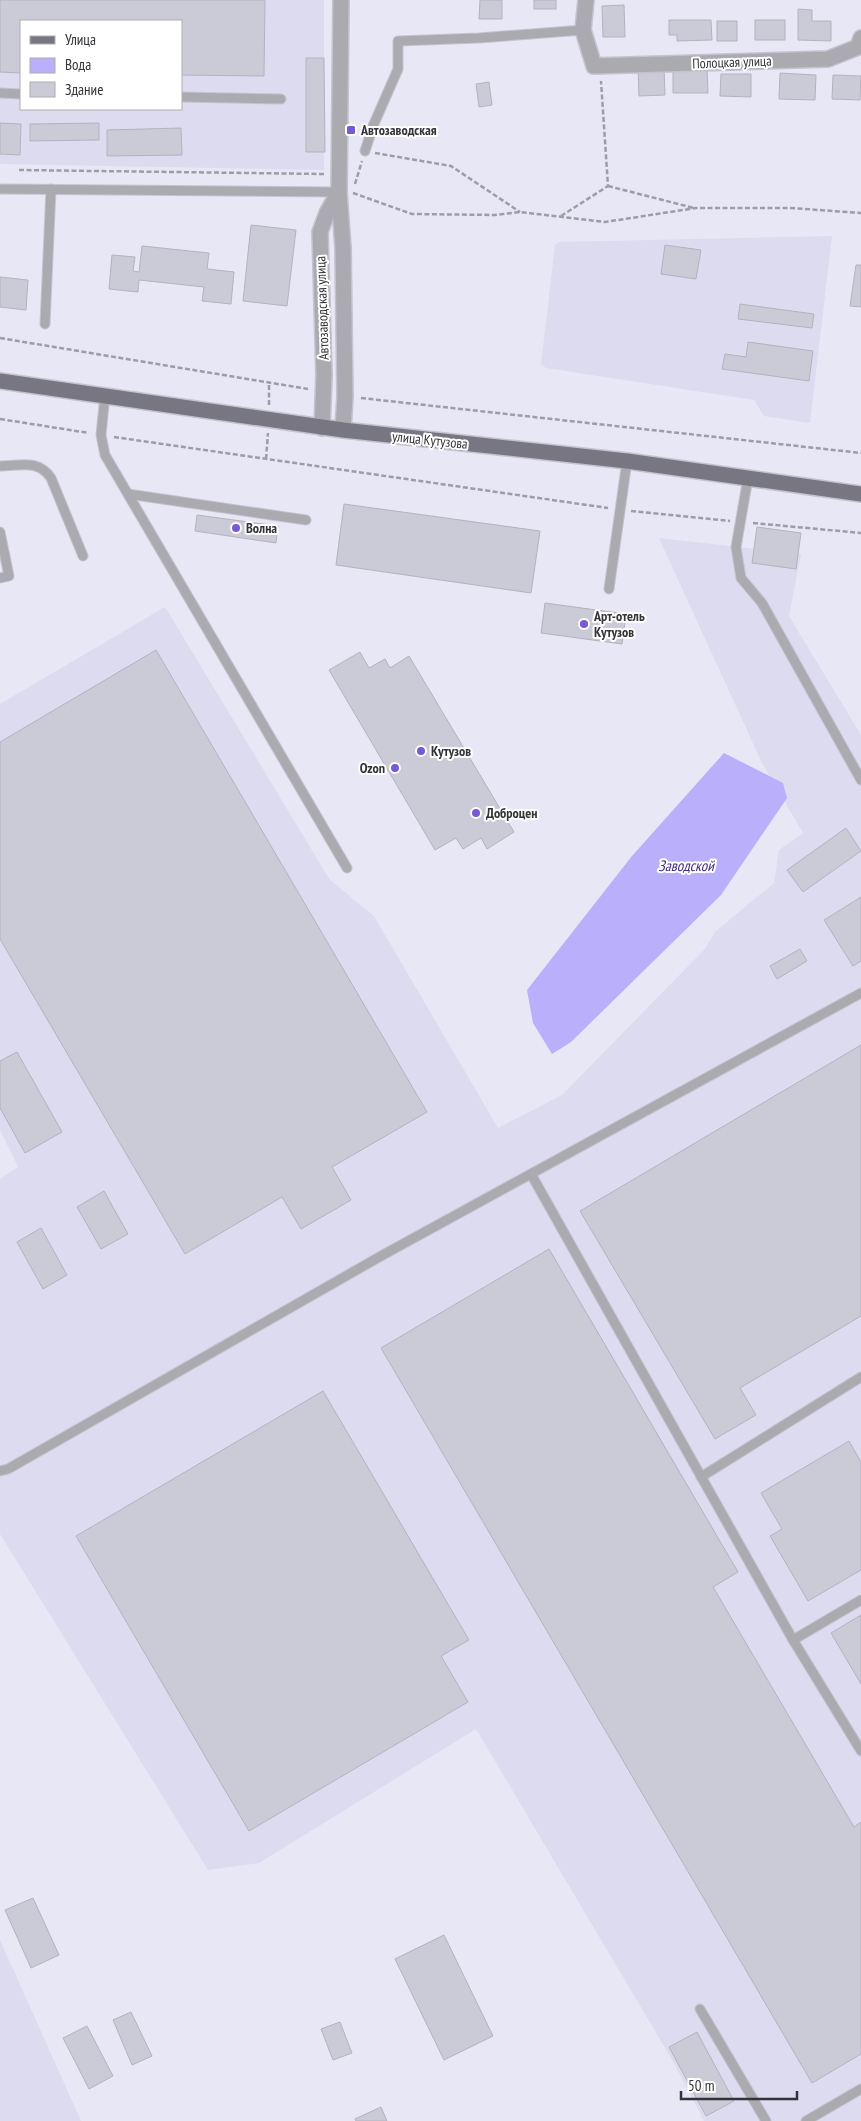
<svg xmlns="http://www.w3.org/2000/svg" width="861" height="2121" viewBox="0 0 861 2121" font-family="'PT Sans Narrow',sans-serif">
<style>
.built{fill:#dddbef;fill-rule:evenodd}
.water{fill:#baaffb}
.building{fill:#cbcad7;stroke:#b4b2c0}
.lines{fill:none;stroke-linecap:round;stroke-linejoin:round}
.lane-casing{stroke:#c4c3cf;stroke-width:11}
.street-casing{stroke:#c4c3cf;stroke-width:18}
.primary-casing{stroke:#c4c3cf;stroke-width:18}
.path{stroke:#9d9da7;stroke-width:2.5;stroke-dasharray:5 2.5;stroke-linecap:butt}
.lane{stroke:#abaab0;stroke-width:9}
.street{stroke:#abaab0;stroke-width:15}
.primary{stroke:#777681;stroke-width:15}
.poi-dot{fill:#7659d3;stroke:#fff;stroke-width:2}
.labels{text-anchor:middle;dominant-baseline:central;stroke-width:4;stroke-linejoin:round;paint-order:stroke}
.street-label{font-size:14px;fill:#333338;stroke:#fff}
.poi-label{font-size:14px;font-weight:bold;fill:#333338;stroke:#fff;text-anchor:start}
.water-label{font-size:15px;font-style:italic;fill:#412a7f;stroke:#fff}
</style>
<rect width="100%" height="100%" fill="#e8e7f5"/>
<!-- built -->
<g class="built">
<path d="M0 0H324V170L0 164ZM21 21H181V109H21Z"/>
<polygon points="832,236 810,423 764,416 754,400 546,368 541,365 555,245 559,242"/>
<polygon points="659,538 801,554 789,616 861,735 861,2121 704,2121 674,2063 476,1729 259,1863 208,1870 0,1534 0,1179 18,1167 0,1130 0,704 165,607 330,880 374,916 498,1128 562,1095 705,949 715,932 774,883 779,850 803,833 762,763"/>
<polygon points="0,1940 81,2121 0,2121"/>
</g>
<!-- water -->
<polygon class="water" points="724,753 783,783 787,798 721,895 571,1042 552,1054 533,1023 527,990 632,856"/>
<!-- building -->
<g class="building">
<polygon points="0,0 265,0 264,76 181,75 181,21 21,21 21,73 0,72"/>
<polygon points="480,0 502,0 502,19 479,19"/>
<rect x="534" y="0" width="22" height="9"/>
<polygon points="624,5 625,37 603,37 602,6"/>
<polygon points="798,9 812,10 812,21 831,21 831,41 798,40"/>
<polygon points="669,20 711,20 712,40 677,41 677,35 669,35"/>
<rect x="755" y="20" width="30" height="20"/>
<rect x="717" y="21" width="20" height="20"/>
<polygon points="306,58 324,58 325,152 306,152"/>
<polygon points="638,68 664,68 665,95 639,96"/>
<polygon points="707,68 708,93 673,93 673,69"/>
<polygon points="780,73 816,75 815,100 779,99"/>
<polygon points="721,74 751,74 751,97 720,96"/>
<polygon points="833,75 861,76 860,100 832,99"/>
<polygon points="489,82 492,105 479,107 476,84"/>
<polygon points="0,123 21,124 20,155 0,154"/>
<polygon points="99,123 99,140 30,141 30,124"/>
<polygon points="181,128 182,155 107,156 107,130"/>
<polygon points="251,225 296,230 287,306 243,301"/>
<polygon points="665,245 701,250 696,279 661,274"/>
<polygon points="142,246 209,253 207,269 234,272 231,304 202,301 204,287 139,280 138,292 109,289 112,255 135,257 133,271 139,272"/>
<polygon points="856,265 861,265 861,307 850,306"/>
<polygon points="0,277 28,280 26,310 0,307"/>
<polygon points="740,304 814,314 812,328 738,319"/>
<polygon points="748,342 813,351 809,381 722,369 725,354 746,357"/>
<polygon points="344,504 540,531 531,593 336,565"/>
<polygon points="197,515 278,526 276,543 195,531"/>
<polygon points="757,527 801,533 796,569 752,563"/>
<polygon points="545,603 626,614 622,644 541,633"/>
<polygon points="156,650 427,1112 332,1167 351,1200 301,1229 282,1197 185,1254 0,939 0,742"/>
<polygon points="360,652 369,668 385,659 390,668 409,656 514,832 487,849 481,838 463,849 456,838 435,850 329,670"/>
<polygon points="846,828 861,851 803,892 787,870"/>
<polygon points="861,897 861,961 853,966 824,920"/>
<polygon points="800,949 807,961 777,979 770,966"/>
<polygon points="861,1045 861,1316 740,1388 756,1415 715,1439 580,1211"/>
<polygon points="17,1052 62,1132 25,1153 0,1108 0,1061"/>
<polygon points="104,1191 128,1234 101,1249 77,1207"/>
<polygon points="41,1228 67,1275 43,1289 17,1242"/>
<polygon points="549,1249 738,1572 713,1587 854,1827 861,1822 861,2054 812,2083 381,1348"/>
<polygon points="323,1391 469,1640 441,1656 468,1702 249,1831 76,1536"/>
<polygon points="849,1441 861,1462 861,1570 808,1601 770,1536 782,1529 761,1493"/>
<polygon points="861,1615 861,1684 831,1633"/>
<polygon points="33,1898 59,1955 31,1968 5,1910"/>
<polygon points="444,1935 493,2036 444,2060 395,1959"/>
<polygon points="131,2012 152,2056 132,2065 113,2020"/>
<polygon points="340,2022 352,2053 333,2060 321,2029"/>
<polygon points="87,2026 113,2076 89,2089 63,2038"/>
<polygon points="697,2032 734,2101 706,2116 669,2047"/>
<polygon points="381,2107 387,2121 356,2121 355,2119"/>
</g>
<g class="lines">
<defs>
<g id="lane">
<polyline points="0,93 21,94"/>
<polyline points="181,97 281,99"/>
<polyline points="365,151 373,126 398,69 398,41 479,38 583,30"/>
<polyline points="0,189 339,192"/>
<polyline points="45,324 51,189"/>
<polyline points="105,395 101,435 105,455 347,868"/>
<path d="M0 466C21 466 38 459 51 478L83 556"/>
<polyline points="748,478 736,547 741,578 762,603 861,780"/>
<polyline points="128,494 306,520"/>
<polyline points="0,532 9,576 0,578"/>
<polyline points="609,589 627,461"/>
<polyline points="531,1174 793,1640 861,1600"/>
<polyline points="0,1471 8,1469 381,1256 861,993"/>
<polyline points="701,1477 861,1377"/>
<polyline points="793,1640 861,1751"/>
<polyline points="700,2009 766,2121"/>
<polyline points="806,2121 861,2089"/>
</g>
<g id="street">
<polyline points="341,0 339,192 343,248 345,396 343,430"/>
<polyline points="586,0 583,30 594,66 828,59 858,47 861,38"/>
<polyline points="322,428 324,375 320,232 327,213 339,192"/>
</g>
<polyline id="primary" points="0,381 343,430 627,461 861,494"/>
</defs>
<!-- lane casing -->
<use href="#lane" class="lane-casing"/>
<!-- street casing -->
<use href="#street" class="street-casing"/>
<!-- primary casing -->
<use href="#primary" class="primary-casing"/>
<!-- path -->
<g class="path">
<polyline points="375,153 451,166 520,212"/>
<polyline points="19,170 325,174"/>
<polyline points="355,184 362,161"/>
<polyline points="608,186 694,208"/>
<polyline points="353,193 412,214 495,215 520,212 605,222 696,208 791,208 861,213"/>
<polyline points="561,216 608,186 601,81"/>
<polyline points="0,338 308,389"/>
<polyline points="361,398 861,453"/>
<polyline points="269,405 269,382"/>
<polyline points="0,419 89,433"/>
<polyline points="114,437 608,508"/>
<polyline points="266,459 268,433"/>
<polyline points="631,511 730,521"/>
<polyline points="753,523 861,533"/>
</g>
<!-- lane -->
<use href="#lane" class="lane"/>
<!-- street -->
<use href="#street" class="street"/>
<!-- primary -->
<use href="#primary" class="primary"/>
</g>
<!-- markers -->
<g class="poi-dot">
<rect x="346" y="125" width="10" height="10" rx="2.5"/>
<circle cx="236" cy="528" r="5"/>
<circle cx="584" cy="624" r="5"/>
<circle cx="421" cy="751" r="5"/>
<circle cx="395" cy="768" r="5"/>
<circle cx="476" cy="813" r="5"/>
</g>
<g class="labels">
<!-- street labels -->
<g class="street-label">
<text transform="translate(732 62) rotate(-2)">Полоцкая улица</text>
<text transform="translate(322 308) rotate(-92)">Автозаводская улица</text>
<text transform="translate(430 440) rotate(6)">улица Кутузова</text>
</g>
<!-- poi labels -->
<g class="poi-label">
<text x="361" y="130">Автозаводская</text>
<text x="246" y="528">Волна</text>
<text x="594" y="616">Арт-отель<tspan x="594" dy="16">Кутузов</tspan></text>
<text x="431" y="751">Кутузов</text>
<text x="385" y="768" text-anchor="end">Ozon</text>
<text x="486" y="813">Доброцен</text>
</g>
<!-- water labels -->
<g class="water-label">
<text x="686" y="865">Заводской</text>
</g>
</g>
<!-- legend -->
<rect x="20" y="20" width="162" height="90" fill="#ffffff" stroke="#adadaf"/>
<rect x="30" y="36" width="25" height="8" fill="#777681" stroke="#adadaf"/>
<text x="65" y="45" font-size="15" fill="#333338">Улица</text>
<rect x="30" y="58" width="25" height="15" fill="#baaffb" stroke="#adadaf"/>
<text x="65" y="70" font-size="15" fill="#333338">Вода</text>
<rect x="30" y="82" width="25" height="15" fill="#cbcad7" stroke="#adadaf"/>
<text x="65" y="95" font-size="15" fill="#333338">Здание</text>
<!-- scale -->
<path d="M681 2091v8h116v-8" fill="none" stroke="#333338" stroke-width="2.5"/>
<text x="688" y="2091" font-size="15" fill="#333338" stroke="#ffffff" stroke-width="4" paint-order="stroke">50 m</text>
</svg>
